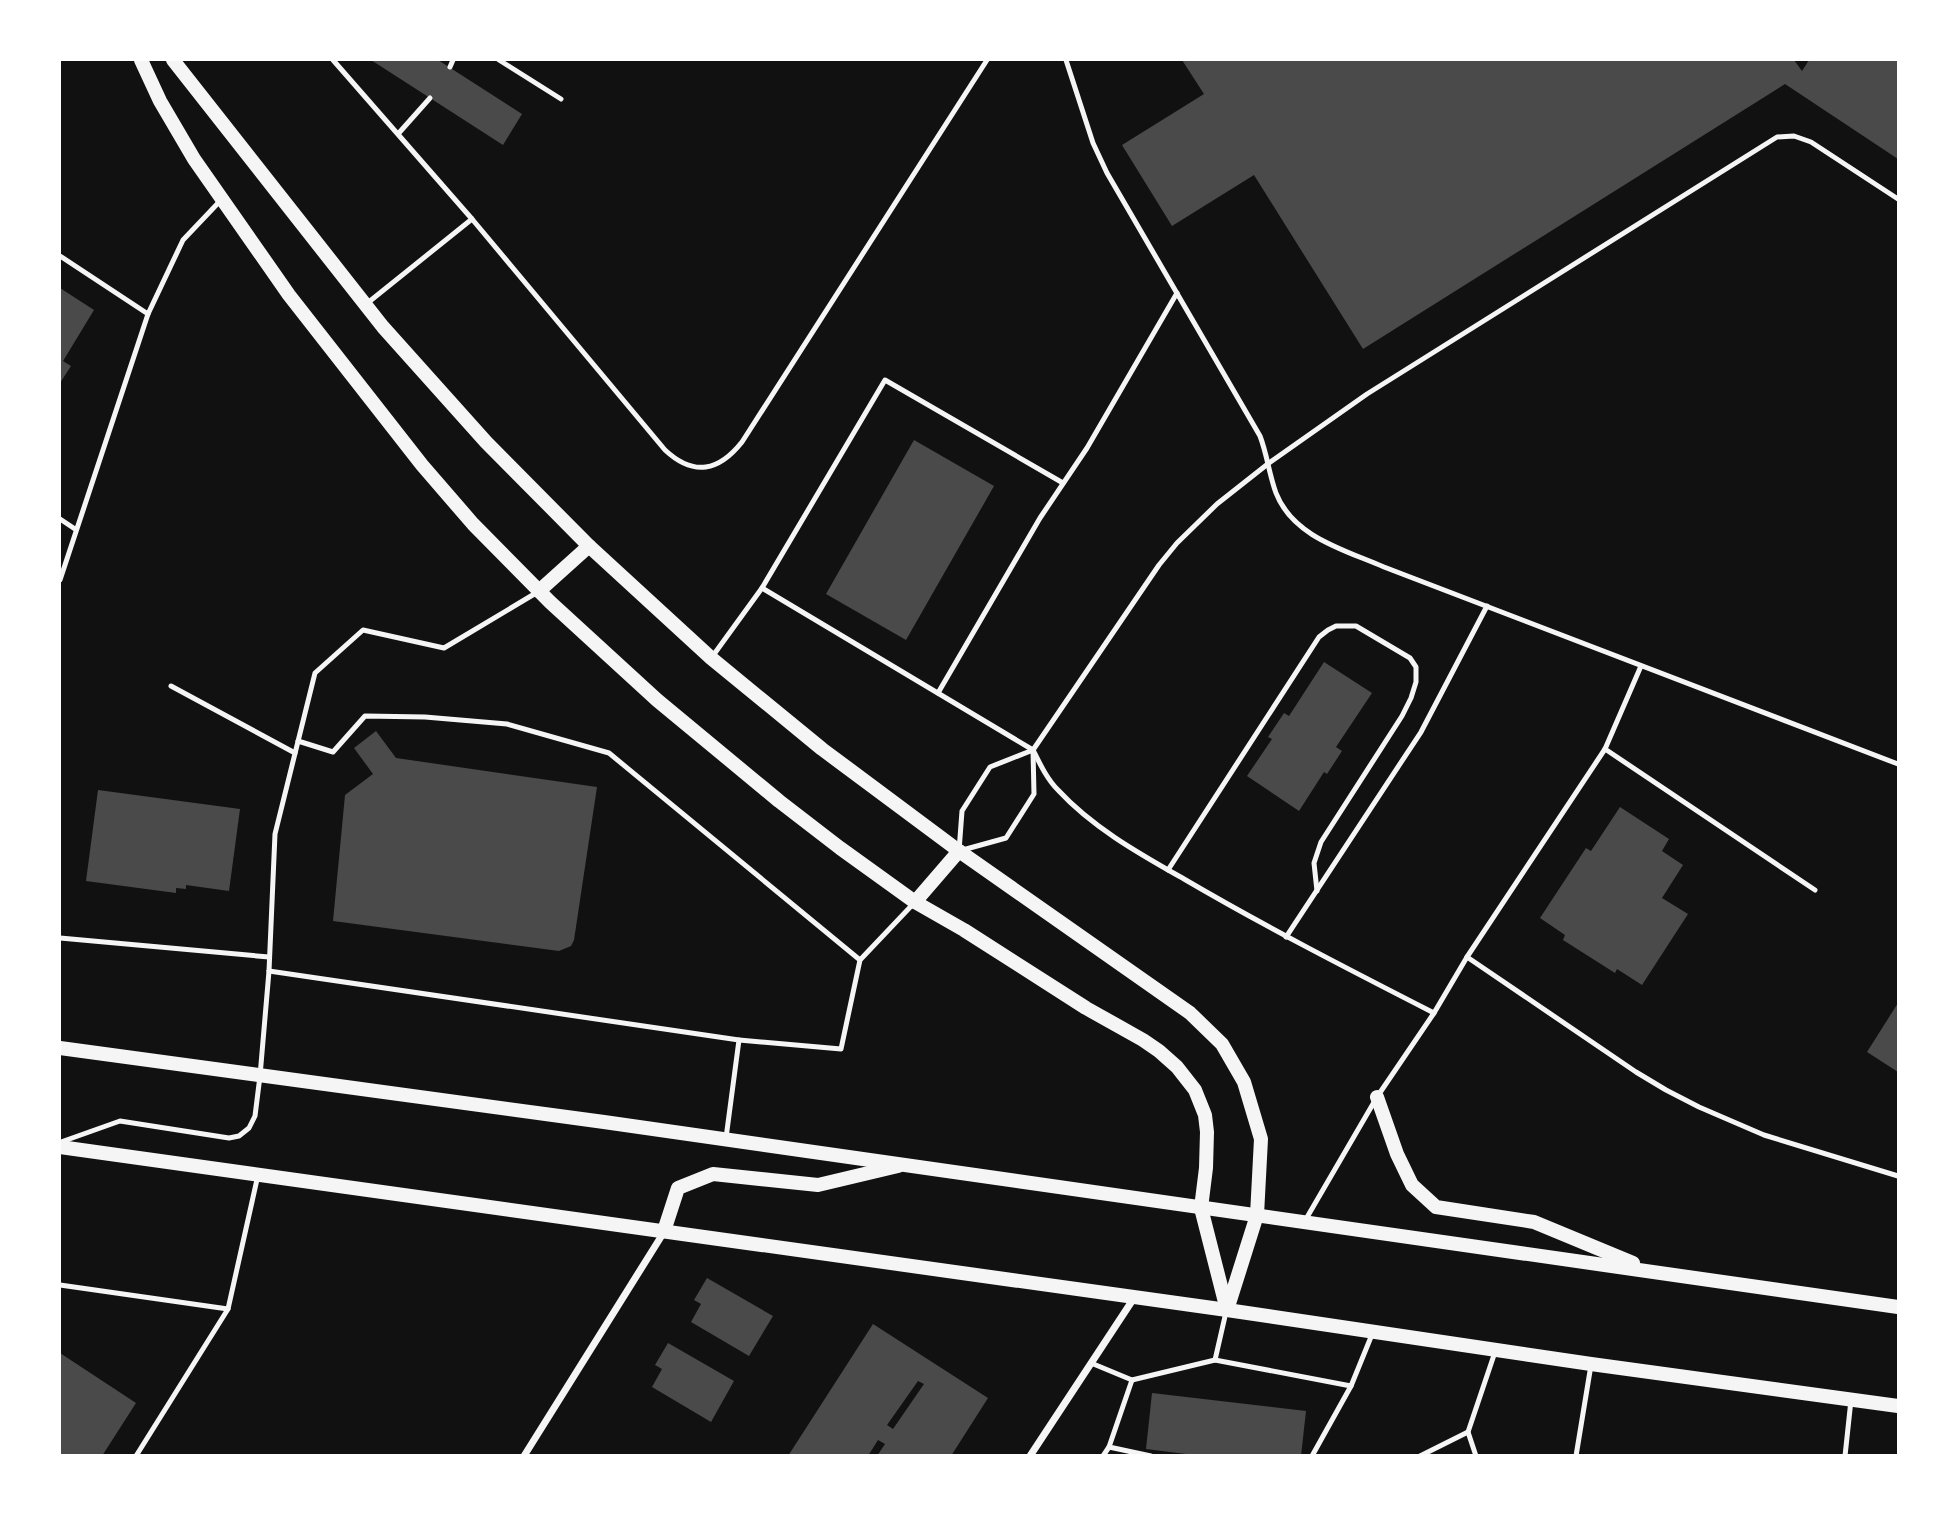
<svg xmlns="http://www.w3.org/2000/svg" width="1958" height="1515" viewBox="0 0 1958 1515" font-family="Signika,sans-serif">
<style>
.building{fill:#4a4a4a;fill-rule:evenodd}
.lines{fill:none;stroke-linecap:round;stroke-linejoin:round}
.service{stroke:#f5f5f5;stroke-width:5}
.minor{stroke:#f5f5f5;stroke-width:7}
.secondary{stroke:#f5f5f5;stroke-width:14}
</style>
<rect width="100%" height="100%" fill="#111"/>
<!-- building -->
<g class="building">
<polygon points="371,60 438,60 522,114 503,145"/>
<polygon points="1182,60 1794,60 1802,71 1809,60 1898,60 1898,159 1785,84 1363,349 1254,175 1172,226 1122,145 1204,94"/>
<polygon points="60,288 94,310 63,361 71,366 60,383"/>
<polygon points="914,440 994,486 906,640 826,594"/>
<polygon points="1324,662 1372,693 1336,747 1342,751 1327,774 1324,772 1299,811 1247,776 1272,739 1268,737 1284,713 1289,716"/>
<polygon points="376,731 396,758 597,787 574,940 571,946 559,951 333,921 345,795 373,774 354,748"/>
<polygon points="98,790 240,809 229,891 186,885 186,889 176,888 176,893 86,881"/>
<polygon points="1620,807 1669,839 1662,851 1683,865 1662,898 1688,914 1642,985 1617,969 1615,973 1563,940 1565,935 1540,918 1586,848 1591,851"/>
<polygon points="1898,1003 1898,1072 1867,1052"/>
<polygon points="707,1278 773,1316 749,1356 691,1322 701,1304 694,1300"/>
<path d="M873 1324 988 1398 951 1456H877L885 1444 878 1440 868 1456H788ZM918 1381 924 1384 893 1429 887 1425Z"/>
<polygon points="668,1343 734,1381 711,1422 652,1387 662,1369 655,1365"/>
<polygon points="60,1353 136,1403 102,1456 60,1456"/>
<polygon points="1152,1393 1306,1411 1301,1456 1202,1456 1146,1449"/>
</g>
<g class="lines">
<!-- service -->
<g class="service">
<path d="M333 60 472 219 665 450C694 477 719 471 742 442L987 60"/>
<polyline points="499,60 561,99"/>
<path d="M1066 60 1093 143 1107 173 1260 436C1267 454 1269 474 1276 493 1293 537 1345 550 1384 567L1898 764"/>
<polyline points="450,67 453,60"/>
<polyline points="398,134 430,98"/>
<polyline points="60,256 148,314"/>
<polyline points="365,305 472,219"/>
<polyline points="60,519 75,529"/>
<polyline points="60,580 148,314 183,240 221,200"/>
<path d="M762 588 1033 750C1040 764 1047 779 1058 790 1093 828 1140 854 1184 879 1266 927 1350 970 1434 1013"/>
<polyline points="712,657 762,588 885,380 1063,483"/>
<polyline points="171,686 295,753"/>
<polyline points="938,693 1040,518 1087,448 1177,293"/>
<polyline points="298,741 333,752 365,716 425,717 507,724 609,753 860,960"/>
<polyline points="1605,749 1815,890"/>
<polyline points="1033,750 1034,794 1006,838 959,851 962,811 990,767 1033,750 1159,565 1177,543 1217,504 1269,463 1367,394 1777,137 1794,136 1811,142 1898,199"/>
<polyline points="1168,870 1319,637 1328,630 1336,626 1356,626 1410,658 1416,667 1416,682 1411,698 1402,716 1321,842 1314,863 1317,891"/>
<polyline points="1286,937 1421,732 1487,606"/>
<polyline points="60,938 269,957"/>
<polyline points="1467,957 1636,1072 1666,1090 1699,1107 1764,1135 1898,1176"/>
<polyline points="269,971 739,1040 726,1138"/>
<polyline points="739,1040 841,1049 860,960 915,902"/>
<polyline points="61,1142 120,1121 229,1138 239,1136 249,1128 255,1116 260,1076 269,971 275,834 315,673 363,630 444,648 536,593"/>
<polyline points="1306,1219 1377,1097 1434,1013 1467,957 1605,749 1641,666"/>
<polyline points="60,1285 228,1309"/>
<polyline points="1215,1360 1226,1312"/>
<polyline points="1091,1363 1132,1380 1215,1360 1351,1386 1373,1332"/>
<polyline points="1132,1380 1109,1447 1151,1456"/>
<polyline points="136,1456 228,1309 258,1175"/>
<polyline points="1103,1456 1109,1447"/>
<polyline points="1312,1456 1351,1386"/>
<polyline points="1420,1456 1468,1432"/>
<polyline points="1476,1456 1468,1432 1495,1352"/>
<polyline points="1576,1456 1591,1365"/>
<polyline points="1845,1456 1851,1400"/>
</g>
<!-- minor -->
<g class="minor">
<polyline points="524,1456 664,1232"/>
<polyline points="1030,1456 1134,1298"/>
</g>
<!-- secondary -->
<g class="secondary">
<polyline points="141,60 160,101 194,159 289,295 422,465 473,524 550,602 657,700 779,801 840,848 915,902 964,930 1086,1008 1143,1040 1159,1051 1177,1067 1195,1090 1205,1115 1207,1132 1206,1168 1201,1208 1227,1310"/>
<polyline points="173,60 383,327 486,442 589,546 711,658 822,749 959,851 1190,1013 1222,1044 1244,1082 1261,1139 1257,1215 1227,1310"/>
<polyline points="539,591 589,546"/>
<polyline points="915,902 959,851"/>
<polyline points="60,1048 604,1122 1898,1307"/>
<polyline points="1377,1097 1397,1154 1412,1185 1436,1207 1534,1222 1633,1263"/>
<polyline points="60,1147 1227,1310 1591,1364 1898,1406"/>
<polyline points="664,1231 678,1188 713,1174 818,1185 898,1166"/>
</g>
</g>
<!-- border -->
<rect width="1958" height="1515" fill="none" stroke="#ffffff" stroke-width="122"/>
</svg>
